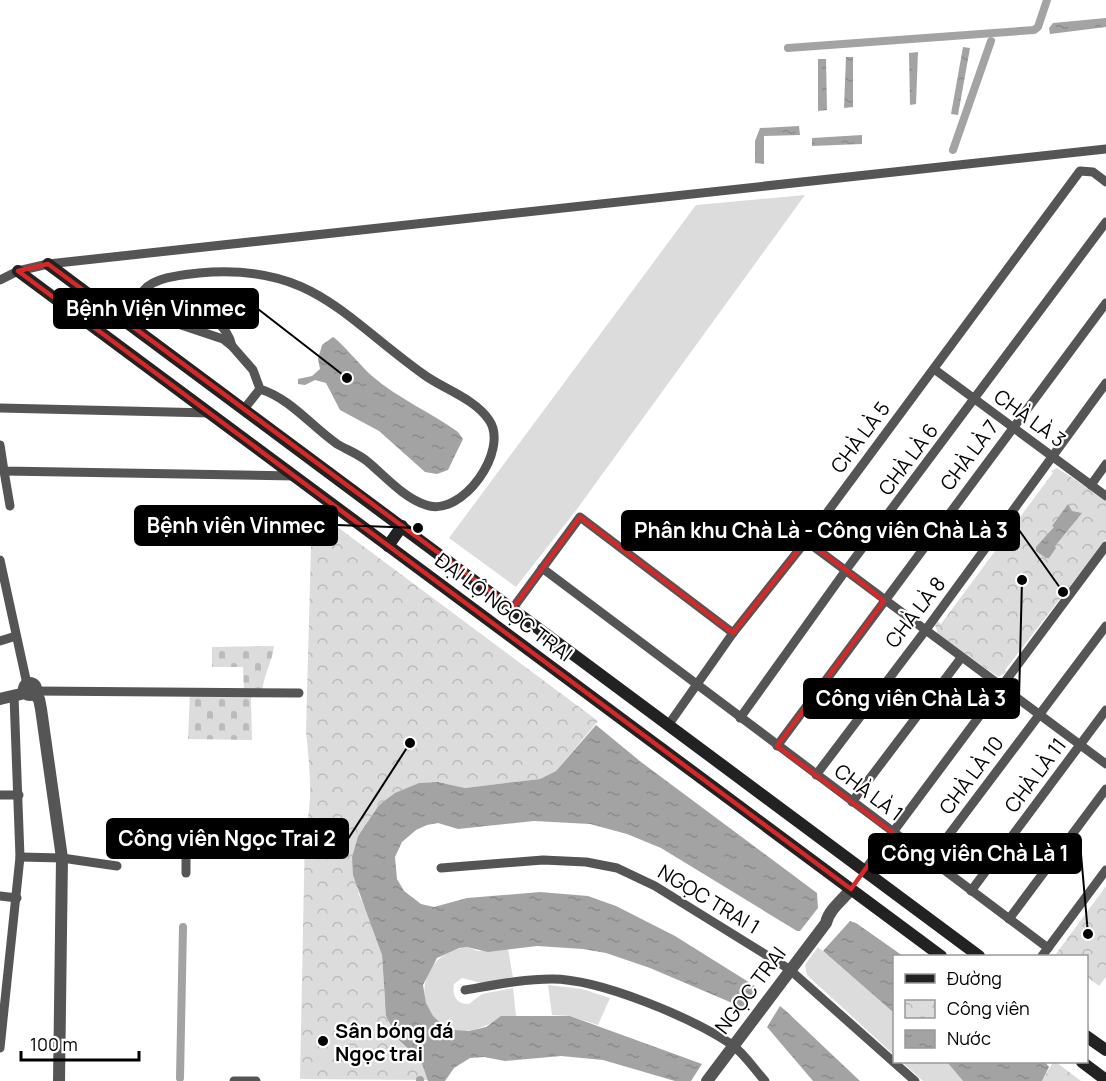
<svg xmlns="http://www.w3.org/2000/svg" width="1106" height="1081" viewBox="0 0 1106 1081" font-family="Manrope,sans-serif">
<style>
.grass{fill:#dcdcdc}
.cemetery{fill:url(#cemetery-stones)}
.park{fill:url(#park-crowns)}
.water{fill:url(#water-ripples)}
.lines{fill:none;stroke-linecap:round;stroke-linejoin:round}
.canal{stroke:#a3a3a3;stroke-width:8}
.minor{stroke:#555;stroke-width:9}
.tertiary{stroke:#555;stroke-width:12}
.secondary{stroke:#222;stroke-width:12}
.marked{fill:none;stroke:#d62828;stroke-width:4.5;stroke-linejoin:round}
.poi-dot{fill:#000;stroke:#fff;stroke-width:2}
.labels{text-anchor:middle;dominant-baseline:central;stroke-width:4.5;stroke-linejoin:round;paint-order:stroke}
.street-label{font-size:20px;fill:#000;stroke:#fff}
.poi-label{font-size:20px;font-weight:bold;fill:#000;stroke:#fff;text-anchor:start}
.leader{fill:none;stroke:#000;stroke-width:2}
.callout-dot{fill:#000;stroke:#fff;stroke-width:2}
.callout{fill:#000;stroke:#000;stroke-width:2}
.callout-label{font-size:21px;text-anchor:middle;font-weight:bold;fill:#fff}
</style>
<defs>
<pattern id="cemetery-stones" width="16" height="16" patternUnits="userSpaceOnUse" patternTransform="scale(1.5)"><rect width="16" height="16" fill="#dcdcdc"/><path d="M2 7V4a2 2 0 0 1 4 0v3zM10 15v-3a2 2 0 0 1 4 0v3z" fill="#bbb"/></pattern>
<pattern id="park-crowns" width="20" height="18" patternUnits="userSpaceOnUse" patternTransform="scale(1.5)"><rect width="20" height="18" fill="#dcdcdc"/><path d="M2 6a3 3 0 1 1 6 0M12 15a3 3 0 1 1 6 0" fill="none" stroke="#bbb"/></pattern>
<pattern id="water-ripples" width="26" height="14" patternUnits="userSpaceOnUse" patternTransform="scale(1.5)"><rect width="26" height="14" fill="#a3a3a3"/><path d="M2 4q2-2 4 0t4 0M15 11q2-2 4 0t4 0" fill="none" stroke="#8b8b8b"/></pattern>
</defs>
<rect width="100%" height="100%" fill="#fff"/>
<!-- grass -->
<g class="grass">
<polygon points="805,195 577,509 516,587 449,538 696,205"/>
<path d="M467 947 478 951 508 949 513 978 481 983 462 978 454 984C452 996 456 1004 469 1004L482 994 513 988 516 1016C494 1017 479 1035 455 1030 411 1021 414 953 467 947Z"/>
<polygon points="818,947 894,1013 894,1055 807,975 805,965"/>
<polygon points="548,985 582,989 610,998 598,1025 570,1016 552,1015"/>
<polygon points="902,1062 947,1062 963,1081 923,1081"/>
</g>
<!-- cemetery -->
<path class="cemetery" d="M274 646C272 663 263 676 262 693L251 698 252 740 188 739 190 692 244 693 243 667H212V647Z"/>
<!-- park -->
<g class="park">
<polygon points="1057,468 1106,500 1106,539 1005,670 1007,672 998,677 938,634 935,625 937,621 941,624 1049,478 1053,473 1051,471"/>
<path d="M312 508 598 721 556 771 540 779 465 788 438 782 419 783 379 805 358 836 352 857 359 895 371 918 382 955 385 1003 407 1049 421 1061 428 1080 300 1079 305 831C314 799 309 764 306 731Z"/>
<polygon points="1106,886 1106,977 1099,986 1087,977 1086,956 1059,956 1056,954"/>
<polygon points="1053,1062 1056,1062 1081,1081 1042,1081"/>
</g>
<!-- water -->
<g class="water">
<polygon points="1106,18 1106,27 1050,34 1049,28 1053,23"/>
<polygon points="963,47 970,48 958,115 951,114"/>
<polygon points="918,52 916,104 910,105 909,53"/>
<polygon points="846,57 853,57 853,107 844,108"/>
<polygon points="818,59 826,59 827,110 818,111"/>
<polygon points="799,126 800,135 764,136 764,164 755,163 755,141 760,128"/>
<polygon points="862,135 862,144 812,146 812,138"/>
<path d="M333 337C339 340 363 368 372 376 399 399 430 412 458 432L463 439 448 470 437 474 425 472 379 431 340 410 326 383 315 380 305 385 298 384V379L312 376 320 369 318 359 322 345Z"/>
<polygon points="1068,504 1072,511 1082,513 1055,546 1056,548 1049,558 1046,558 1036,551 1036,547 1054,527 1052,526"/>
<polygon points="596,725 641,762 817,893 818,908 800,931 797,931 661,848 627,834 590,824 534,821 458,829 438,823 427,825 416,830 402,842 395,857 397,879 404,891 421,904 434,907 467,898 540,892 588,896 616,906 675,936 755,986 755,992 744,1008 650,968 606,953 583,949 537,946 488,952 467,947 459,948 437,958 423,985 426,1003 433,1016 445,1027 455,1030 469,1031 486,1027 501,1016 570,1016 702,1064 691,1081 675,1081 603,1060 561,1056 505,1061 484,1057 470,1058 454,1068 445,1081 428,1081 421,1061 399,1040 386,1016 382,955 353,875 352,857 358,836 379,805 395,793 419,783 438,782 465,788 540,779 556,771"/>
<polygon points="850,921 856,923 903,956 894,956 894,1013 823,951"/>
<polygon points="780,1006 786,1011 860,1081 813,1081 767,1027"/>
<polygon points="947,1062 1045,1062 1049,1067 1042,1081 963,1081"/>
</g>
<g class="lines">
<!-- canal -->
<g class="canal">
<polyline points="788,48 1034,30 1038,27 1047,0"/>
<polyline points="953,150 991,41"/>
<polyline points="180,1078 183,927"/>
<polyline points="420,1081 420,1080"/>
</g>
<!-- minor -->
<g class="minor">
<polyline points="0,280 18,271 48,264 1106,149"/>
<path d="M177 324 189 312C208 311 228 327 232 346"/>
<polyline points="934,369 1106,496"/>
<polyline points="0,408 211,413"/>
<path d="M244 409 260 389 253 370 232 346 223 339 172 322 158 314 144 290C155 277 182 275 199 273 311 263 341 315 423 374 443 389 474 398 489 420 510 450 462 518 426 505 404 498 386 477 368 462 359 454 347 450 337 444 311 426 291 399 260 389"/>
<polyline points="0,445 4,471 295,476"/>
<polyline points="4,471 10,506"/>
<polyline points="1091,485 1106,464"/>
<polyline points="806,541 1106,764"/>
<polyline points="0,560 27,684"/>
<polyline points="542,568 1048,948"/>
<polyline points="513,608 580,517 733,633"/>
<polyline points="0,641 16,636"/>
<polyline points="35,691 299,693"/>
<polyline points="740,718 846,570 1106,222"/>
<polyline points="669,724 733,633 806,541 1080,171 1093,172 1106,182"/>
<polyline points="777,746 1106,303"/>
<polyline points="816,775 925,631 1106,383"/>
<polyline points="0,795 19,795"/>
<polyline points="852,802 961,658"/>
<polyline points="20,857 62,858 117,866"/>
<polyline points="930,860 1106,626"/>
<polyline points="441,868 543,860 586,862 617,868 655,886 789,969 915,1081"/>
<polyline points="864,871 1106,546"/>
<polyline points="186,873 186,856"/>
<polyline points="971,891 1106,710"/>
<polyline points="0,896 17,898"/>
<polyline points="1009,919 1106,789"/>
<polyline points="1042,956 1106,870"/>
<path d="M465 990C494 985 523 979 552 979 600 979 690 1017 731 1044 744 1053 754 1069 765 1081"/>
<polyline points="0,1048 20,857 14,696"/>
<polyline points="234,1081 256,1081"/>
</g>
<!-- tertiary -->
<g class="tertiary">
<circle cx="30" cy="689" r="6"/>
<polyline points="34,694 39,699 41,709 62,858 59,1081"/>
<polyline points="0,699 25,693"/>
<path d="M707 1081 826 923C829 909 843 900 851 889"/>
</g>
<!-- secondary -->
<g class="secondary">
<polyline points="48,264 979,956"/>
<polyline points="18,271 941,956"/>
<polyline points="388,546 402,526"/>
<polyline points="1086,1036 1106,1050"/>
<polyline points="1082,1062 1106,1080"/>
</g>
</g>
<!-- marked area -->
<path class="marked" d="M48 264 513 608 580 517 733 633 806 541 846 570 884 601 777 746 892 832 851 889 18 271Z"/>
<!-- markers -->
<circle class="poi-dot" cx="323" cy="1041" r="6"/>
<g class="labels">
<!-- street labels -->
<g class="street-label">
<text transform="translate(1030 418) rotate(36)">CHÀ LÀ 3</text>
<text transform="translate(860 437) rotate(-53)">CHÀ LÀ 5</text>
<text transform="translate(969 455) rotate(-53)">CHÀ LÀ 7</text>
<text transform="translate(908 459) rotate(-53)">CHÀ LÀ 6</text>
<text transform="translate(504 607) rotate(37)">ĐẠI LỘ NGỌC TRAI</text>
<text transform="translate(915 612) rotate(-52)">CHÀ LÀ 8</text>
<text transform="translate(971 775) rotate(-53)">CHÀ LÀ 10</text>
<text transform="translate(1035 775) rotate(-53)">CHÀ LÀ 11</text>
<text transform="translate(869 792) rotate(37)">CHÀ LÀ 1</text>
<text transform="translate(709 899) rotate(31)">NGỌC TRAI 1</text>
<text transform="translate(750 990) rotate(-53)">NGỌC TRAI</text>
</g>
<!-- poi labels -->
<g class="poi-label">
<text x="335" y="1030">Sân bóng đá<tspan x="335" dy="23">Ngọc trai</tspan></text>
</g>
</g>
<!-- callouts -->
<path class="leader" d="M347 378L258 309M418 528L337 525M1063 592L1019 530M1022 580L1019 699M410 743L348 839M1088 934L1081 854"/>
<g class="callout-dot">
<circle cx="347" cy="378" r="6"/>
<circle cx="418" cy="528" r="6"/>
<circle cx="1063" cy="592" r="6"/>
<circle cx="1022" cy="580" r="6"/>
<circle cx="410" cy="743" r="6"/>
<circle cx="1088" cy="934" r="6"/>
</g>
<g class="callout">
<rect x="54" y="289" width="204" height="39" rx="6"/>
<rect x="135" y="506" width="202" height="39" rx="6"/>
<rect x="622" y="511" width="397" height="39" rx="6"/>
<rect x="804" y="679" width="215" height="39" rx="6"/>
<rect x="107" y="819" width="241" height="39" rx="6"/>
<rect x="869" y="834" width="212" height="39" rx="6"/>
</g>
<g class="callout-label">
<text x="156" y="316">Bệnh Viện Vinmec</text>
<text x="236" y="533">Bệnh viên Vinmec</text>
<text x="821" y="538">Phân khu Chà Là - Công viên Chà Là 3</text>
<text x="911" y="706">Công viên Chà Là 3</text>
<text x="227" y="846">Công viên Ngọc Trai 2</text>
<text x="975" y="861">Công viên Chà Là 1</text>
</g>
<!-- legend -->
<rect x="893" y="955" width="195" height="108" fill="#ffffff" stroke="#999999" stroke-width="1.5"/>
<rect x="905" y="974" width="30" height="9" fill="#222222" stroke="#999999" stroke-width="1.5"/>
<text x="947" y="985" font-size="18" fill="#000000">Đường</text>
<rect x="905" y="1000" width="30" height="18" fill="url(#park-crowns)" stroke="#999999" stroke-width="1.5"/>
<text x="947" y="1015" font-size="18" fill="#000000">Công viên</text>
<rect x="905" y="1030" width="30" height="18" fill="url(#water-ripples)" stroke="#999999" stroke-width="1.5"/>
<text x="947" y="1045" font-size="18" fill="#000000">Nước</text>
<!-- scale -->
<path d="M21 1051v9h118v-9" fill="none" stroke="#000000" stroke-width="3"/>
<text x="30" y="1051" font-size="18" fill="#000000" stroke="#ffffff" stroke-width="4.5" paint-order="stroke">100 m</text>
</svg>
